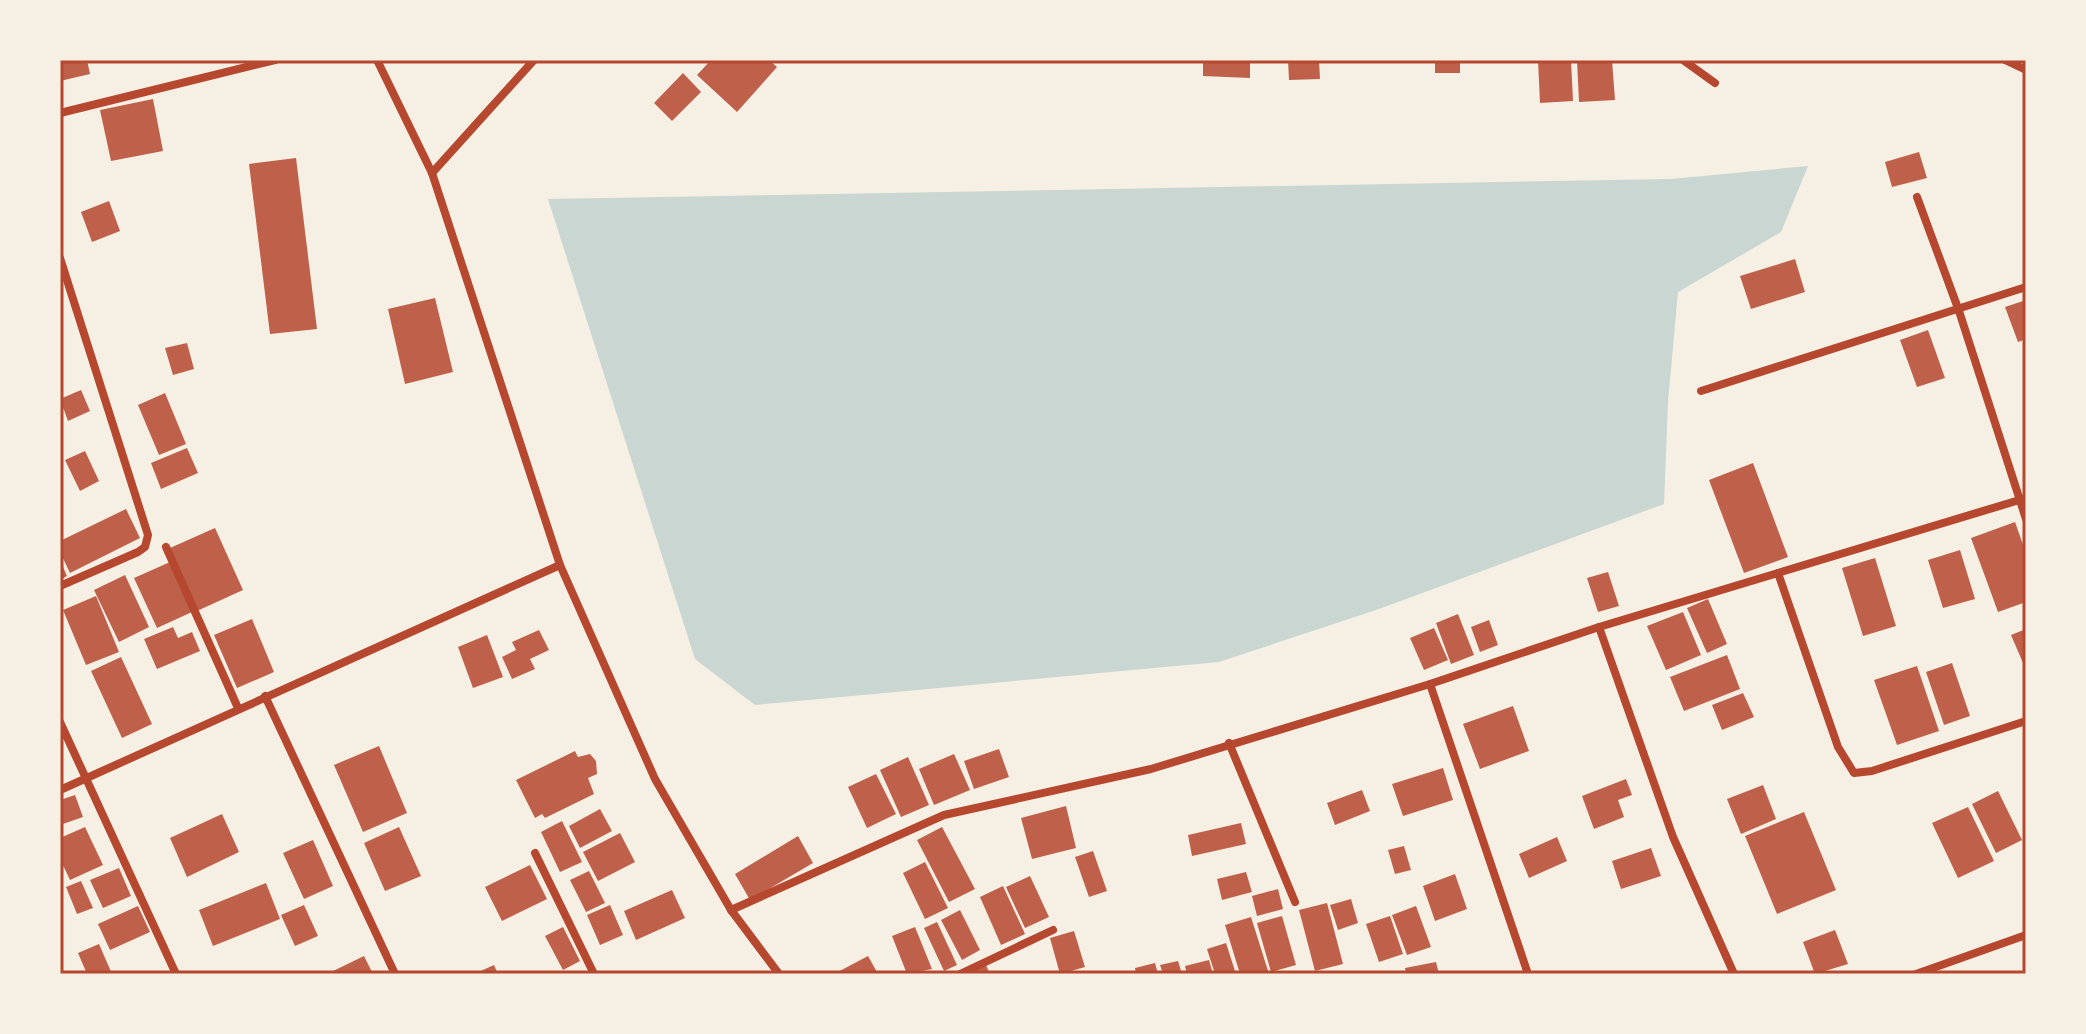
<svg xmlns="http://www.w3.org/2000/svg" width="2086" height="1034" viewBox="0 0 2086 1034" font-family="Inter,sans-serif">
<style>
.water{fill:#c9d6d2}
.building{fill:#bf614a}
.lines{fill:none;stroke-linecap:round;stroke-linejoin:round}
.minor{stroke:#b5482f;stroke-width:8}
.neatline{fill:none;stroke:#b5482f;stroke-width:3}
</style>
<rect width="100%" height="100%" fill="#f6efe4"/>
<!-- water -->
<polygon class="water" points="1808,166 1781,232 1678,292 1668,402 1664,504 1379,609 1219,662 755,705 695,659 548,199 1671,179"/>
<!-- building -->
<g class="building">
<polygon points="60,60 87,60 90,74 60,81"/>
<polygon points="711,60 769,60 777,67 737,112 697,75"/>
<polygon points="1203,60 1250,60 1250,78 1203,76"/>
<polygon points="1288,60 1319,60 1320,79 1289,80"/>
<rect x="1435" y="60" width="25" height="13"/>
<polygon points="1538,60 1571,60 1573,101 1540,103"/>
<polygon points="1577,60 1612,60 1615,100 1579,102"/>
<polygon points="683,73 701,92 672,121 654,103"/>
<polygon points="153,99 163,151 111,161 100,110"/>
<polygon points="1919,152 1927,178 1892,187 1885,162"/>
<polygon points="296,158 317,329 270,334 249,164"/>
<polygon points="109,201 120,231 92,242 81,212"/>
<polygon points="1795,259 1805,292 1751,309 1740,276"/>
<polygon points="435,298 453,372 405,384 388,309"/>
<polygon points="2026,300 2026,339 2018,342 2005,307"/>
<polygon points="1928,330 1945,378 1917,387 1900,340"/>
<polygon points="187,343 194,369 173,375 165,348"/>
<polygon points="81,390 90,411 68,421 60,399"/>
<polygon points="165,393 186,444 159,455 138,405"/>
<polygon points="187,448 198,473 161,489 151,463"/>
<polygon points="85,451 99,481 80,491 65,460"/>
<polygon points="1753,463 1788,557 1744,573 1709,480"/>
<polygon points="126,509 140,538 70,573 60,552 60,541"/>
<polygon points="2015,522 2026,553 2026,602 1998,612 1971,538"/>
<polygon points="215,528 243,590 197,611 170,548"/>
<polygon points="1960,550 1975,599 1943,608 1928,560"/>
<polygon points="1875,558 1896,626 1863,636 1842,568"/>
<polygon points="60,560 67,576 60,580"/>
<polygon points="170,562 192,612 157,628 134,578"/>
<polygon points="1608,572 1619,606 1598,612 1587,578"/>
<polygon points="125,575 149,627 119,642 94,590"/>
<polygon points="96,596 119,652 86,665 63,610"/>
<polygon points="1708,599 1727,644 1707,653 1687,608"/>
<polygon points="1683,612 1701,655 1666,670 1647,626"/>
<polygon points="1458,614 1474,655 1451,664 1436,623"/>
<polygon points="252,619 274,672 237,688 214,635"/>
<polygon points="1489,620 1498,645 1480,652 1471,627"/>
<polygon points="173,627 178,638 192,632 200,651 157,669 144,639"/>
<polygon points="1434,628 1448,660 1424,670 1410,638"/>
<polygon points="2026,629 2026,670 2011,635"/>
<polygon points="539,630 549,650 530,659 535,669 512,679 502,657 516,650 512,642"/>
<polygon points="487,635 503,677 473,688 458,647"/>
<polygon points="1727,655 1740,689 1684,711 1670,677"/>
<polygon points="121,657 152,724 122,738 91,671"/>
<polygon points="1952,663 1970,716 1944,725 1926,672"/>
<polygon points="1917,666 1939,731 1897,745 1874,680"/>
<polygon points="1743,693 1754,717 1722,730 1712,705"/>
<polygon points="1513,706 1529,751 1480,769 1463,724"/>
<polygon points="379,746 407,813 363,832 334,765"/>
<polygon points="999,749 1009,777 974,789 964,761"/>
<polygon points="575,751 578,757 590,754 596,761 597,774 588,778 594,794 545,818 542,814 535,818 516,780"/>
<polygon points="954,754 970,790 934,805 919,769"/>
<polygon points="908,757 929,805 901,817 880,770"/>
<polygon points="1443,768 1453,800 1403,816 1392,784"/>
<polygon points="876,774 896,814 867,828 848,787"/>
<polygon points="1626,779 1632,795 1618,800 1624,817 1594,829 1582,796"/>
<polygon points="1763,785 1776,819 1741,834 1727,799"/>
<polygon points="1362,790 1370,811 1335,825 1327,803"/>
<polygon points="1998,791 2022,840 1996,853 1972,804"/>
<polygon points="75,795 83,817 60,825 60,800"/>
<polygon points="1066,806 1076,848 1032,859 1021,818"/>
<polygon points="1968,807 1994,861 1958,878 1932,823"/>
<polygon points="600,809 612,831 580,848 569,826"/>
<polygon points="1804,812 1836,890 1777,914 1745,836"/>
<polygon points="222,814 239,852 187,877 170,838"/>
<polygon points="562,821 582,862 560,872 541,832"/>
<polygon points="1241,823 1246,844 1192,856 1188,835"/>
<polygon points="85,827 103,865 70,880 60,859 60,838"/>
<polygon points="399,827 421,876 385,891 364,843"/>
<polygon points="942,827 975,889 949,902 917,840"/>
<polygon points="620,833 635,862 598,881 583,852"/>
<polygon points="798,836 813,863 750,900 735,874"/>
<polygon points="1557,837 1567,861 1529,878 1519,854"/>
<polygon points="313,840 333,886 304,899 283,853"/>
<polygon points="1404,846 1411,870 1395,874 1388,850"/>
<polygon points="1651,848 1661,876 1621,889 1612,861"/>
<polygon points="1093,851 1107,891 1089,897 1075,857"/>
<polygon points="925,862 948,908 925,919 903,873"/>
<polygon points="530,865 547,899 502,921 485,887"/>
<polygon points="119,868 131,896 103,908 90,880"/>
<polygon points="589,871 605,903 586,912 570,880"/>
<polygon points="1246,872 1252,892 1222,900 1217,879"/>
<polygon points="1455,874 1467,909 1435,921 1423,886"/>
<polygon points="1030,876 1049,917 1025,928 1006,887"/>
<polygon points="81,881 93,908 77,914 66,887"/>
<polygon points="266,883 280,919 213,946 199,910"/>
<polygon points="1003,886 1025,934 1001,945 980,897"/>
<polygon points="1278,889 1283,909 1257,916 1252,896"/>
<polygon points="672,890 685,918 636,940 624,911"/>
<polygon points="1351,899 1358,923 1338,930 1330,905"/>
<polygon points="1327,903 1343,964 1315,971 1299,910"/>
<polygon points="304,905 318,936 295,946 281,915"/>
<polygon points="610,905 623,935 600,945 587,915"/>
<polygon points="138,906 150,932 110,950 98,924"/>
<polygon points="1416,906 1431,947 1407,955 1392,915"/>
<polygon points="960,910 980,950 962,960 941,920"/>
<polygon points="1282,916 1296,965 1271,972 1257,923"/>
<polygon points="1390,916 1403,954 1379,962 1366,924"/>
<polygon points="1251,917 1269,974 1240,974 1225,925"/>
<polygon points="937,922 957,965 944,971 924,928"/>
<polygon points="563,927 580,961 563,970 545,936"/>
<polygon points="915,927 932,969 907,974 892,936"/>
<polygon points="1835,930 1848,964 1815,974 1803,942"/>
<polygon points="1074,931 1085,967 1060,974 1050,938"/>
<polygon points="1226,943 1236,974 1215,974 1207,949"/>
<polygon points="99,944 112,974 87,974 78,953"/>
<polygon points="364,956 373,974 327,974"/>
<polygon points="868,956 878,974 834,974"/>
<polygon points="1209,960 1213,974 1187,974 1185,966"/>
<polygon points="1178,961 1182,974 1163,974 1160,965"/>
<polygon points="1436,962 1439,974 1406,974 1405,968"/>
<polygon points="985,963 990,974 963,974"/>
<polygon points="1155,963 1158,974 1136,974 1135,968"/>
<polygon points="494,965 498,974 474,974"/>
</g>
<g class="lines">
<!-- minor -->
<g class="minor">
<polyline points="377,60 432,173 560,565 655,779 731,910 779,974"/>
<polyline points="1683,60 1715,83"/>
<polyline points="2005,60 2026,70"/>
<polyline points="60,113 275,60"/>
<polyline points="432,173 534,60"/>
<polyline points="1917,197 1959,311 2026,519"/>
<polyline points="60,258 148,535 145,547 138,552 60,586"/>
<polyline points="1701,391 2026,287"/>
<polyline points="166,547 238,708"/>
<polyline points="1778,573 1838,747 1854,773 1872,771 2026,721"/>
<polyline points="1599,627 1673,837 1734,974"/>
<polyline points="1430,684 1528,974"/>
<polyline points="265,696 395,974"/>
<polyline points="60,722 176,974"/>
<polyline points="1229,743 1295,902"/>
<polyline points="60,790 560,565"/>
<polyline points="535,853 594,974"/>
<polyline points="731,910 944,815 1151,769 1430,684 1599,627 2026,498"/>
<polyline points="960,974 1053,930"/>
<polyline points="1916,974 2026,935"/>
</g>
</g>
<!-- border -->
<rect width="2086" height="1034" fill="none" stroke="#f6efe4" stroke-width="124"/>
<rect x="62" y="62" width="1962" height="910" class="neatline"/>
</svg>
